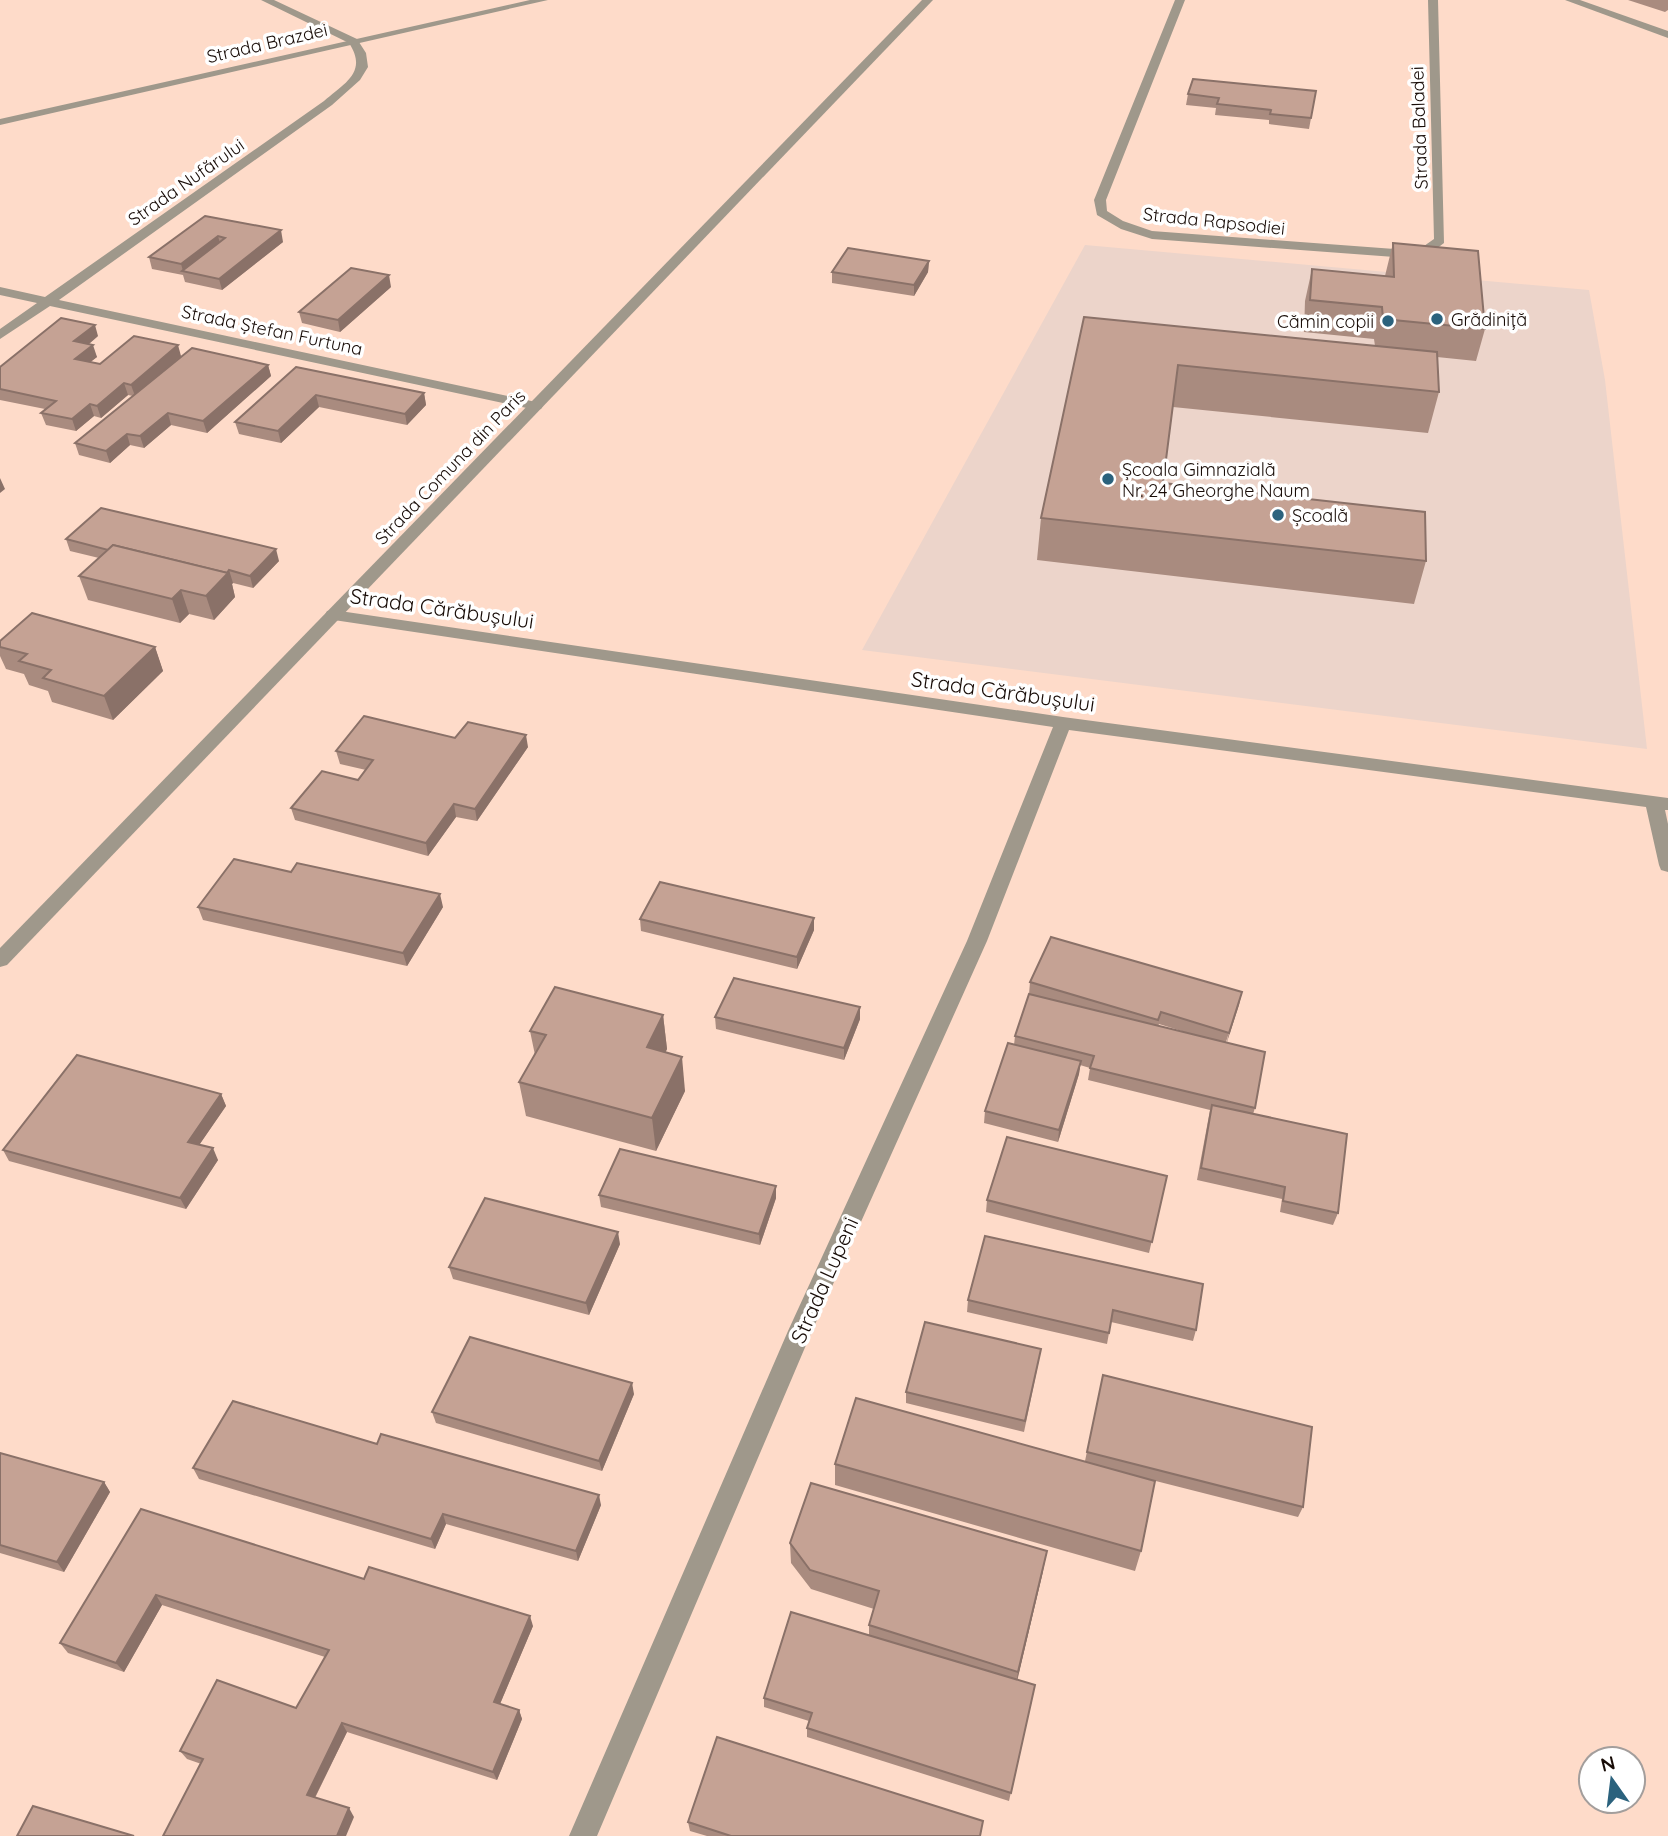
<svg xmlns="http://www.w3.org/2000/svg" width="1668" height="1836" viewBox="0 0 1668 1836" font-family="Quicksand,sans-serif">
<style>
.education{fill:#ecd4ca}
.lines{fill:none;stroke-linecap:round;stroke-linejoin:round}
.minor{fill:#9f988b;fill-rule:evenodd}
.tertiary{fill:#9f988b;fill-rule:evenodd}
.wall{fill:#a98b7f;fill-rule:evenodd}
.shaded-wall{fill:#8a7168}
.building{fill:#c5a294;stroke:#8a7168;stroke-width:2}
.poi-dot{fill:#2b627d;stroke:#fff;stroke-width:2.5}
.labels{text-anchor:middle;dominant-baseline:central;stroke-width:7;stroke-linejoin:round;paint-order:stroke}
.far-street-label{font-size:18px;fill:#180c07;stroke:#fff}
.far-poi-label{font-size:18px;fill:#180c07;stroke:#fff;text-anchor:start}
.street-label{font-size:21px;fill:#180c07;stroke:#fff}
</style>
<rect width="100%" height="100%" fill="#fedbc9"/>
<!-- education -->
<polygon class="education" points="1085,245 1589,290 1605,380 1647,749 862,650"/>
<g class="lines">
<!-- minor -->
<g class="minor">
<path d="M261 0H274L357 39 366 53 368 67 360 80 332 105 59 300 536 402 543 406 541 409 536 410 50 306 0 339V329L37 303 0 295V287L45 297 324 101C345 83 368 72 349 43Z"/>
<polygon points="1175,0 1185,0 1106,200 1107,211 1123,221 1152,231 1408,250 1424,246 1434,239 1428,0 1438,0 1444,243 1432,252 1408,258 1152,239 1121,229 1097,215 1094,200"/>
<polygon points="1565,0 1580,0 1668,31 1668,38"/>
<polygon points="333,610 1063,717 1668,798 1668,810 1665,810 1668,824 1668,872 1661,870 1659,865 1646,807 1069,730 987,941 812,1331 597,1836 569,1836 788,1331 967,941 1053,727 327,619 325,615 327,611"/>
</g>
<!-- tertiary -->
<g class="tertiary">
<polygon points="530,0 548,0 0,125 0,119"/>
<polygon points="922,0 933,0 7,965 0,967 0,948"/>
</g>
</g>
<!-- wall -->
<g class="wall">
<polygon points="1628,0 1668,0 1668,10 1665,12"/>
<polygon points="1316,91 1309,129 1269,124 1269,120 1215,115 1216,108 1186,105 1188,94"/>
<polygon points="205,216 283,242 222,290 185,282 183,275 152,269 149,257"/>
<polygon points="1393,243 1485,329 1476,361 1437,357 1439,392 1428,433 1173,407 1163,483 1426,561 1414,604 1037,560 1041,518 1084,317 1375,346 1374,339 1304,332 1305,301 1312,269 1385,276"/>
<polygon points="929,261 928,272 914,296 832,283 832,272"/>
<polygon points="391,287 340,332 302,323 299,312"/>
<polygon points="98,336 89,344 97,357 90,362 100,364 181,356 268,365 271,376 207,433 171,425 144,448 130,445 110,463 79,455 75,443 133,396 128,395 101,418 94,416 76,431 46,425 41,413 45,409 0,400 0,367"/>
<polygon points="296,367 424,393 426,405 407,425 319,407 281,443 239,434 235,422"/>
<polygon points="66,539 279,561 253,588 233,583 232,584 235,597 214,620 189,614 180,623 88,600 79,576 99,558 70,551"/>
<polygon points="0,641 155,647 163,671 113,720 52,702 48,691 29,685 24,674 6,669 0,656"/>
<polygon points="455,738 528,747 477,821 456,817 428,856 295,820 291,808 358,780 366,770 340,764 336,751"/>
<polygon points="198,907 443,907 407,966 203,920"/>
<polygon points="640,919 814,930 797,969 641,931"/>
<path d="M1030 982 1242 992 1226 1042 1255 1108 1253 1114 1338 1213 1333 1225 1280 1212 1282 1199 1197 1180 1210 1110 1088 1080 1090 1068 1080 1065 1079 1074 1058 1142 984 1123 985 1111 1014 1045 1015 1036 1029 994ZM1159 1024 1185 1032 1158 1026Z"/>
<polygon points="860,1007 860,1019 844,1060 716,1029 715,1017"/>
<polygon points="663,1015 667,1049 665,1053 685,1091 656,1151 526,1116 519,1082 535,1055 530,1031"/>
<polygon points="221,1094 226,1106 199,1145 218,1160 186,1209 9,1161 3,1150"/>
<polygon points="1167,1176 1149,1253 986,1212 987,1200"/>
<polygon points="599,1195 776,1198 760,1245 601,1207"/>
<polygon points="985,1236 1196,1330 1193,1341 1111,1322 1107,1344 967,1312 968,1300"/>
<polygon points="620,1244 589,1315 453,1279 449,1267"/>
<polygon points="1039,1360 1024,1432 906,1403 906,1392"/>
<polygon points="1103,1375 1303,1507 1298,1517 1140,1477 1141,1551 1135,1571 835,1485 835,1464 1085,1461"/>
<polygon points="634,1394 602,1471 436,1423 432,1412"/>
<polygon points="377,1444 601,1505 578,1561 446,1524 435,1549 199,1479 193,1468"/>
<polygon points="0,1453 104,1482 110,1492 64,1572 0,1553"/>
<polygon points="141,1509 364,1579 533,1626 500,1704 519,1710 522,1719 497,1780 347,1732 315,1798 354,1817 187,1759 180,1751 296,1708 325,1657 162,1605 124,1672 68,1653 60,1643"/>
<polygon points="790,1543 1043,1571 1017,1680 1035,1685 1009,1801 807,1737 807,1728 809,1721 764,1707 764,1698 869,1635 869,1625 874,1609 811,1589 791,1563"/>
<polygon points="688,1822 980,1836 707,1836 690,1831"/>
</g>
<!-- shaded-wall -->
<g class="shaded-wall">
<polygon points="281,230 283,242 222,290 219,279"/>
<polygon points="218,236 221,247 183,271 181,264"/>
<polygon points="929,261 928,272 914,296 914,285"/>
<polygon points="389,275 391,287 340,332 338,320"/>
<polygon points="95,325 98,336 78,353 74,341"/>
<polygon points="93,345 97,357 79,371 75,359"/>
<polygon points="178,345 181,356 135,396 131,385"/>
<polygon points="268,365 271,376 207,433 203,421"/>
<polygon points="124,383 128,395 101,418 97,406"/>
<polygon points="424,393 426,405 407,425 405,414"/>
<polygon points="316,395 319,407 281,443 278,431"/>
<polygon points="90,404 94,416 76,431 72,419"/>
<polygon points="168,413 171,425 144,448 140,436"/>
<polygon points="127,434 130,445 110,463 106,451"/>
<polygon points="0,478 5,489 0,493"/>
<polygon points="276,549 279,561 253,588 250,576"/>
<polygon points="229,570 233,583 232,584 235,597 214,620 206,596"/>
<polygon points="181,590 189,614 180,623 172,599"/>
<polygon points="155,647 163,671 113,720 104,696"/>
<polygon points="526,735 528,747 477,821 475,809"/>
<polygon points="454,804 456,817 428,856 426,843"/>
<polygon points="440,894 443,907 407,966 403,953"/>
<polygon points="814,918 814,930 797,969 797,957"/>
<polygon points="1242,992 1239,1005 1226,1045 1229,1033"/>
<polygon points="860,1007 860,1019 844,1060 844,1048"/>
<polygon points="663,1015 667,1049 651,1081 647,1047"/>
<polygon points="682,1057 685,1091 656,1151 652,1118"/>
<polygon points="1081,1061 1079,1074 1058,1142 1059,1130"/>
<polygon points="221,1094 226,1106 193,1154 188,1142"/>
<polygon points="213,1148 218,1160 186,1209 180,1198"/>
<polygon points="776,1186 776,1198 760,1245 759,1234"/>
<polygon points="618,1232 620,1244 589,1315 586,1303"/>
<polygon points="632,1383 634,1394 602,1471 599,1461"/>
<polygon points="104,1482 110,1492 64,1572 57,1562"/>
<polygon points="599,1495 601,1505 578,1561 576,1551"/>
<polygon points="443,1514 446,1524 435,1549 431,1539"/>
<polygon points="1047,1551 1043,1571 1015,1690 1018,1672"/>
<polygon points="156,1595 162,1605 124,1672 116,1663"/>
<polygon points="530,1616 533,1626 497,1711 494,1702"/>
<polygon points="519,1710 522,1719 497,1780 493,1772"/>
<polygon points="342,1723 347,1732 312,1803 307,1795"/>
<polygon points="349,1808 354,1817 346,1836 337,1836"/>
</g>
<!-- building -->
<g class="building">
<polygon points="1193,79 1316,91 1311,118 1270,114 1271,110 1217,104 1219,98 1188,94"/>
<polygon points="205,216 281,230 219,279 182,271 225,238 218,236 181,264 149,257"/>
<polygon points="1393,243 1478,251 1485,329 1383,319 1382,307 1310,300 1312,269 1394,277"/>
<polygon points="848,248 929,261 914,285 832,272"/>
<polygon points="351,268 389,275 338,320 299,312"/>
<polygon points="1084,317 1437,352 1439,392 1178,365 1163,483 1425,512 1426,561 1041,518"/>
<polygon points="61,318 95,325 74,341 93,345 75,359 100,364 134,336 178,345 131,385 124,383 97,406 90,404 72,419 41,413 56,401 0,389 0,367"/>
<polygon points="192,348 268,365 203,421 168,413 140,436 127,434 106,451 75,443"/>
<polygon points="296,367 424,393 405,414 316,395 278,431 235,422"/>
<polygon points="101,508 276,549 250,576 229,570 227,573 113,545 108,550 66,539"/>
<polygon points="113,545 228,573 206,596 181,590 172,599 79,576"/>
<polygon points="32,613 155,647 104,696 43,678 51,670 19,661 27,654 0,647 0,641"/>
<polygon points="364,716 455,738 468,722 526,735 475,809 454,804 426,843 291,808 322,771 358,780 373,760 336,751"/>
<polygon points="234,859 291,872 297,863 440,894 403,953 198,907"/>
<polygon points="660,882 814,918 797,957 640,919"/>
<polygon points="1051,937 1242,992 1229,1033 1161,1012 1158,1020 1030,982"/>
<polygon points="734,978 860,1007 844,1048 715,1017"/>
<polygon points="555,987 663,1015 647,1047 682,1057 652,1118 519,1082 546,1035 530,1031"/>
<polygon points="1029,994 1265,1052 1255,1108 1090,1068 1094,1056 1015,1036"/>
<polygon points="1008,1043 1081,1061 1059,1130 985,1111"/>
<polygon points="77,1055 221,1094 188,1142 213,1148 180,1198 3,1150"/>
<polygon points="1212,1105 1347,1134 1338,1213 1283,1201 1285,1187 1201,1168"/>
<polygon points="1007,1137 1167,1176 1152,1242 987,1200"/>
<polygon points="620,1149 776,1186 759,1234 599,1195"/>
<polygon points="485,1198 618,1232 586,1303 449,1267"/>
<polygon points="985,1236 1203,1284 1196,1330 1113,1310 1109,1333 968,1300"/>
<polygon points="925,1322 1041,1349 1025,1421 906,1392"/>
<polygon points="470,1337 632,1383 599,1461 432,1412"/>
<polygon points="1103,1375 1312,1427 1303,1507 1087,1452"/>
<polygon points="856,1398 1155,1481 1141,1551 835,1464"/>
<polygon points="233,1401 377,1444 381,1434 599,1495 576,1551 443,1514 431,1539 193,1468"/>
<polygon points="0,1453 104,1482 57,1562 0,1545"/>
<polygon points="811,1483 1047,1551 1018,1672 869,1625 879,1591 810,1570 790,1543"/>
<polygon points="141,1509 364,1579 369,1567 530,1616 494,1702 519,1710 493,1772 342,1723 307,1795 349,1808 337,1836 163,1836 203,1759 180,1751 217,1680 296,1708 329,1650 156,1595 116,1663 60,1643"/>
<polygon points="791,1612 1035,1685 1011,1793 807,1728 812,1713 764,1698"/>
<polygon points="717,1737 983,1821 980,1836 731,1836 688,1822"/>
<polygon points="33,1806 134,1836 17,1836"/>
</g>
<!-- markers -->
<g class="poi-dot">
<circle cx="1437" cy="319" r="7"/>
<circle cx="1388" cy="321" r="7"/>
<circle cx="1108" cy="479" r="7"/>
<circle cx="1278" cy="515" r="7"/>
</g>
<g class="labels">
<!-- far-street labels -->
<g class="far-street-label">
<text transform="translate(267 43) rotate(-13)">Strada Brazdei</text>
<text transform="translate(1419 128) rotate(-92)">Strada Baladei</text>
<text transform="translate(186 182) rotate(-35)">Strada Nufărului</text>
<text transform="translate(1214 221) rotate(6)">Strada Rapsodiei</text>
<text transform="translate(272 330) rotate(12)">Strada Ștefan Furtuna</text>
<text transform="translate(450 467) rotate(-46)">Strada Comuna din Paris</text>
</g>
<!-- far-poi labels -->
<g class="far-poi-label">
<text x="1451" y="319">Grădiniță</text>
<text x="1374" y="321" text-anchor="end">Cămin copii</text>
<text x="1122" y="469">Școala Gimnazială<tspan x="1122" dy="21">Nr. 24 Gheorghe Naum</tspan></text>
<text x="1292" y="515">Școală</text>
</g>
<!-- street labels -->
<g class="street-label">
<text transform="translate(442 608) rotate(8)">Strada Cărăbușului</text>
<text transform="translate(1003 691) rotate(8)">Strada Cărăbușului</text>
<text transform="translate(824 1280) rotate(-66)">Strada Lupeni</text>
</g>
</g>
<!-- north arrow -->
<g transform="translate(1612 1780) rotate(346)"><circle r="33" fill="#ffffff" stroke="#a39e9c" stroke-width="2"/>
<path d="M0-5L12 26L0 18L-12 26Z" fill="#2b627d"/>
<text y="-10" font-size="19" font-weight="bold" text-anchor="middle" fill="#180c07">N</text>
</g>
</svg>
